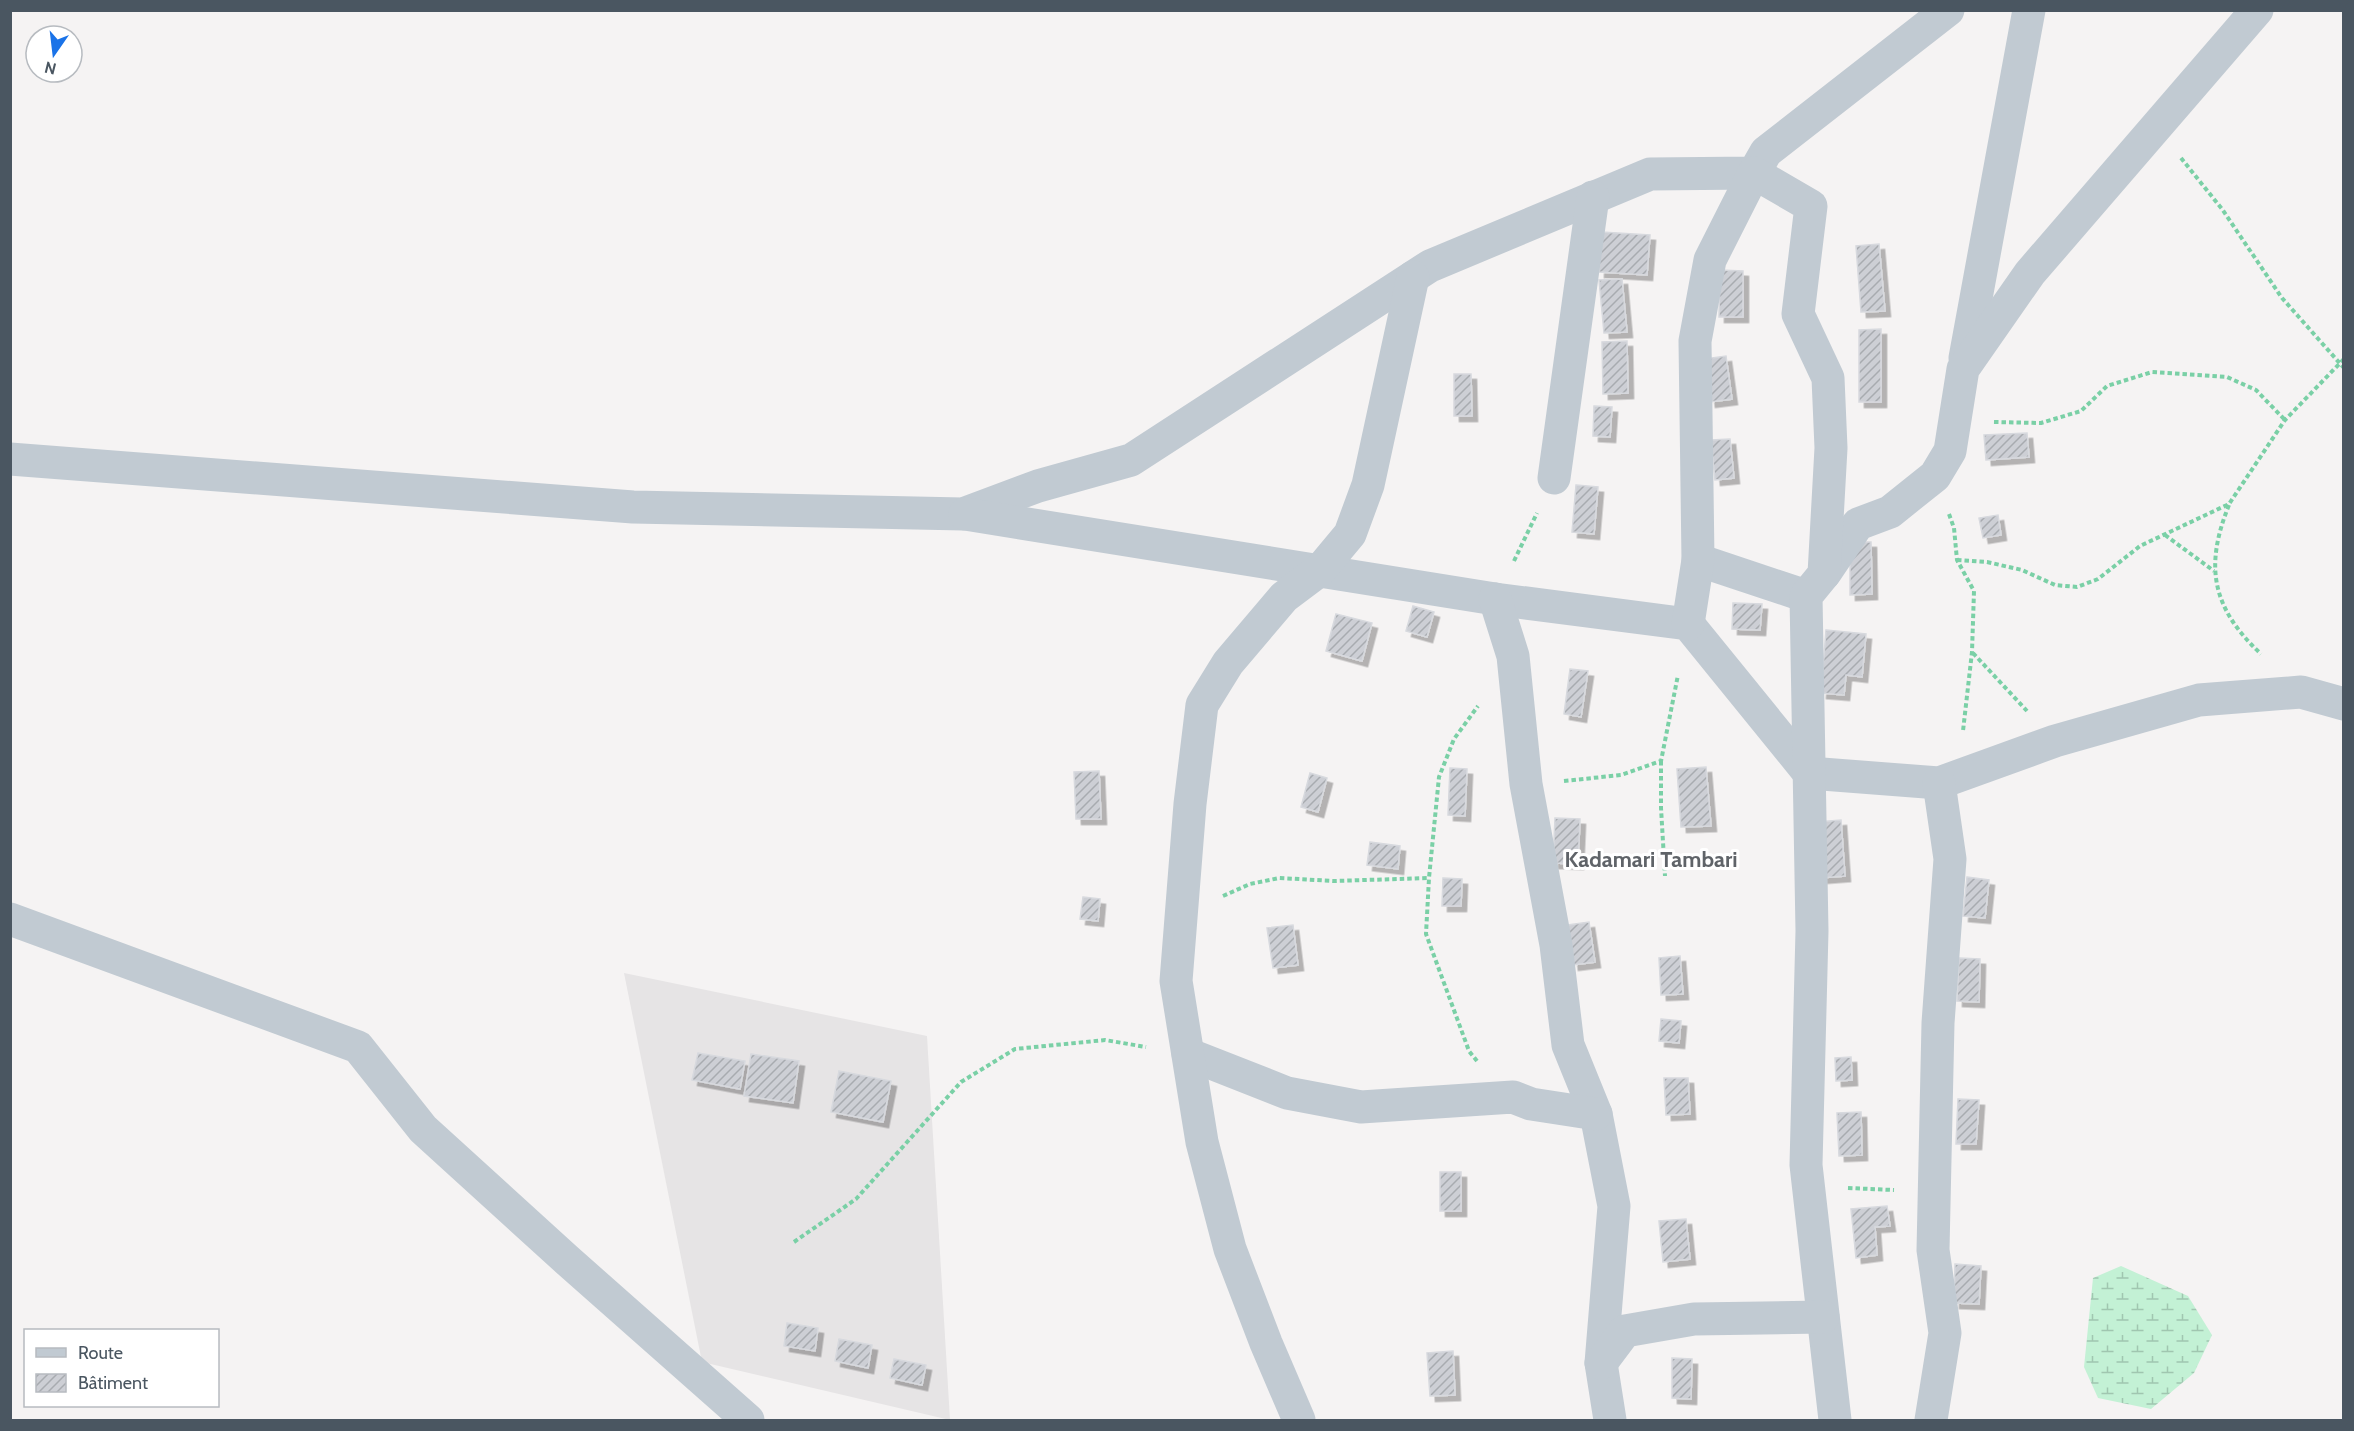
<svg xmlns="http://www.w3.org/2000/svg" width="2354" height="1431" viewBox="0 0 2354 1431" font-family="Cabin,sans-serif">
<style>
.education{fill:#e6e4e5}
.wetland{fill:url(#wetland-marsh)}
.building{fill:url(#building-hatch);stroke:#d7d9de;stroke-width:1.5;filter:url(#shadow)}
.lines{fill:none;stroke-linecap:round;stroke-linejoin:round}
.path{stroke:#7ad0a6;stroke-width:4;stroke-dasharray:4.5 3;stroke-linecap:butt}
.minor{stroke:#c1cad2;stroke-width:33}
.labels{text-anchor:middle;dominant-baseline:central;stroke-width:6;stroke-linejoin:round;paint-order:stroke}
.quarter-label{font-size:22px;font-weight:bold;fill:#5f6368;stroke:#fff}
</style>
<defs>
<pattern id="wetland-marsh" width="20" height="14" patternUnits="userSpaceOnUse" patternTransform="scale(1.5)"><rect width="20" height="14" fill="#c3f1d5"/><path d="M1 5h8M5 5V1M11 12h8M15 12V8" fill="none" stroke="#a0c6b0"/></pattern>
<pattern id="building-hatch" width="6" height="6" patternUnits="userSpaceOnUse" patternTransform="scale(1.5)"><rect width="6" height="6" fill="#cdcfd5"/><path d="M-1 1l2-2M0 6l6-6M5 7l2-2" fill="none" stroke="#a8abb0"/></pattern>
<filter id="shadow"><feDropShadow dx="5.5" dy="5.5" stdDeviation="0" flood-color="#0004"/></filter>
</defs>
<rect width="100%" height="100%" fill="#f5f3f3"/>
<!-- education -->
<polygon class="education" points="624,973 927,1036 950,1420 702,1362"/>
<!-- wetland -->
<polygon class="wetland" points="2121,1266 2188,1296 2212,1335 2194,1373 2151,1409 2098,1398 2084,1367 2093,1278"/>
<!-- building -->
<g class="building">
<polygon points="1601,232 1650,235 1647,275 1599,272"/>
<polygon points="1879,244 1885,311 1861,312 1856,246"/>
<polygon points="1720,270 1743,271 1743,317 1719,317"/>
<polygon points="1622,279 1627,332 1604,333 1599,280"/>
<polygon points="1881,329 1881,402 1859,402 1859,330"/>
<polygon points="1627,341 1628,393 1603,394 1602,342"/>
<polygon points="1726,356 1732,399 1710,402 1705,359"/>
<polygon points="1454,374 1471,374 1472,416 1454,416"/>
<polygon points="1594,406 1612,407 1610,437 1593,436"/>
<polygon points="2027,433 2029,457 1986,460 1984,435"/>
<polygon points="1730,439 1734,478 1715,480 1711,440"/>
<polygon points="1576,485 1598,487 1594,534 1572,532"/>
<polygon points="1998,515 2001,535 1983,538 1979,518"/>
<polygon points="1850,542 1871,542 1872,594 1850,595"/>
<polygon points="1733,603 1762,604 1760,630 1732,629"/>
<polygon points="1413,606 1434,612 1427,637 1406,631"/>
<polygon points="1336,614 1372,623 1362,661 1326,651"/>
<polygon points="1826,630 1866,634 1862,677 1846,675 1844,695 1821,693"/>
<polygon points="1570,669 1588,671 1581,717 1564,714"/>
<polygon points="1706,767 1711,826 1681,827 1677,769"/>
<polygon points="1450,768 1467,769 1465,816 1448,815"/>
<polygon points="1099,771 1101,819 1076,819 1074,772"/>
<polygon points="1310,773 1327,778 1318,812 1301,807"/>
<polygon points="1555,818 1580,819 1578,864 1553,863"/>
<polygon points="1841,820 1845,876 1820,878 1817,822"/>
<polygon points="1370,842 1400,846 1398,869 1367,865"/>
<polygon points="1967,877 1989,880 1985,918 1963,916"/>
<polygon points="1443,878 1462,879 1461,906 1442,906"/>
<polygon points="1083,897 1100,899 1098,921 1080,919"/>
<polygon points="1589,922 1595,962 1573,965 1568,925"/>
<polygon points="1293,925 1298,965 1273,968 1267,928"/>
<polygon points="1680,956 1683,994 1661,995 1659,958"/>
<polygon points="1959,958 1980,959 1979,1002 1957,1001"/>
<polygon points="1661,1019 1681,1021 1679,1043 1659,1041"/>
<polygon points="698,1053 745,1061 740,1089 692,1080"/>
<polygon points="751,1054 799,1061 793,1103 744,1096"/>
<polygon points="1851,1057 1852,1080 1836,1081 1835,1058"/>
<polygon points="839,1071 891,1081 883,1122 831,1112"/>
<polygon points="1664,1078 1688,1078 1690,1114 1666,1115"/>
<polygon points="1958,1099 1979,1100 1976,1144 1956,1144"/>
<polygon points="1861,1112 1862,1155 1839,1156 1837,1113"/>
<rect x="1440" y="1172" width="21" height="39"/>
<polygon points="1887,1206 1890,1226 1875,1227 1877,1255 1856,1258 1851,1209"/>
<polygon points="1686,1219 1690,1259 1663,1262 1659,1221"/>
<polygon points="1955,1264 1981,1266 1979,1304 1954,1303"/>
<polygon points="787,1323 818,1328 815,1351 784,1346"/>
<polygon points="839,1339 872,1345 868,1368 835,1361"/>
<polygon points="1453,1351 1455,1395 1430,1396 1427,1353"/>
<polygon points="1672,1358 1692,1359 1691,1399 1672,1398"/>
<polygon points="894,1359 926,1365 922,1385 890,1378"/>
</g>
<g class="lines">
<!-- path -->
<g class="path">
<polyline points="2181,158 2222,209 2282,298 2344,368"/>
<polyline points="1994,422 2041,423 2081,411 2107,386 2152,372 2227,377 2256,390 2285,420"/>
<path d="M2229 505C2204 567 2212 608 2261 654"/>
<polyline points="1949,514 1954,528 1957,560 1974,591 1972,652 1963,731"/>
<polyline points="2165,535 2214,571"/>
<polyline points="1957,560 1987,562 2022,570 2055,585 2077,587 2098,579 2140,546 2229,504 2285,420 2344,359"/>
<polyline points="1514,561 1537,513"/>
<polyline points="1973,653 2027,711"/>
<polyline points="1661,761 1661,808 1665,876"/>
<polyline points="1564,781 1621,775 1661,761 1678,675"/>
<polyline points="1223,896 1250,884 1279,878 1334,881 1429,878"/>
<polyline points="1477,1061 1469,1051 1426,934 1429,878 1439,777 1454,739 1478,706"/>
<polyline points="1848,1188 1894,1190"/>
<polyline points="794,1242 856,1199 961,1082 1015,1049 1105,1040 1146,1047"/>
</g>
<!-- minor -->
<g class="minor">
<polyline points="1965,358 2029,10"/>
<polyline points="10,459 633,507 963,514 1038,486 1131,460 1430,266 1650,174 1754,173 1766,152 1948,10"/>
<polyline points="1554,478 1593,197"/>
<polyline points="965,514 1495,599 1688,624 1809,773 1939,783 2055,741 2199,700 2301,692 2344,704"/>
<polyline points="1698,560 1806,596"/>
<polyline points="1825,573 1858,524 1890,512 1935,476 1950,451 1963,369 2030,273 2257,10"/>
<polyline points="1495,599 1513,656 1526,784 1556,945 1568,1045 1596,1114 1614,1206 1601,1363 1610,1420"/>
<polyline points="1688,624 1698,560 1695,341 1710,260 1754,173 1811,206 1798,314 1828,378 1831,448 1824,574 1806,596 1812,931 1806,1165 1835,1420"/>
<polyline points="10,919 358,1047 423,1129 567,1260 748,1420"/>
<polyline points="1188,1054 1287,1093 1361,1107 1513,1097 1531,1104 1596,1114"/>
<polyline points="1601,1363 1625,1331 1694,1319 1823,1317"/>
<polyline points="1299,1420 1266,1343 1230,1249 1202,1142 1176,981 1190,804 1202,705 1228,663 1284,597 1320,570 1350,534 1368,485 1413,277"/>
<polyline points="1931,1420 1945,1333 1933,1250 1938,1023 1950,859 1939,783"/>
</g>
</g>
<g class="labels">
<!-- quarter labels -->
<g class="quarter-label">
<text x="1651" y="859">Kadamari Tambari</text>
</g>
</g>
<!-- border -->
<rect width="2354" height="1431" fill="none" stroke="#4a5661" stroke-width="24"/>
<!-- legend -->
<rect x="24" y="1329" width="195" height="78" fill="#ffffff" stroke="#b7bbc0" stroke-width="1.5"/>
<rect x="36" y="1348" width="30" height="9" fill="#c1cad2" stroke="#b7bbc0" stroke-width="1.5"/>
<text x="78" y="1359" font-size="18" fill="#4a5661">Route</text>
<rect x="36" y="1374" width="30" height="18" fill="url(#building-hatch)" stroke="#b7bbc0" stroke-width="1.5"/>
<text x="78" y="1389" font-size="18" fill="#4a5661">Bâtiment</text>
<!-- north arrow -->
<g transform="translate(54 54) rotate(194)"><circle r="28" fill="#ffffff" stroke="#b7bbc0" stroke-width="1.5"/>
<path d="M0-4.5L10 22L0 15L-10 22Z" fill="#1a73e8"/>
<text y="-9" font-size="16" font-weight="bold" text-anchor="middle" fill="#4a5661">N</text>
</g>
</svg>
